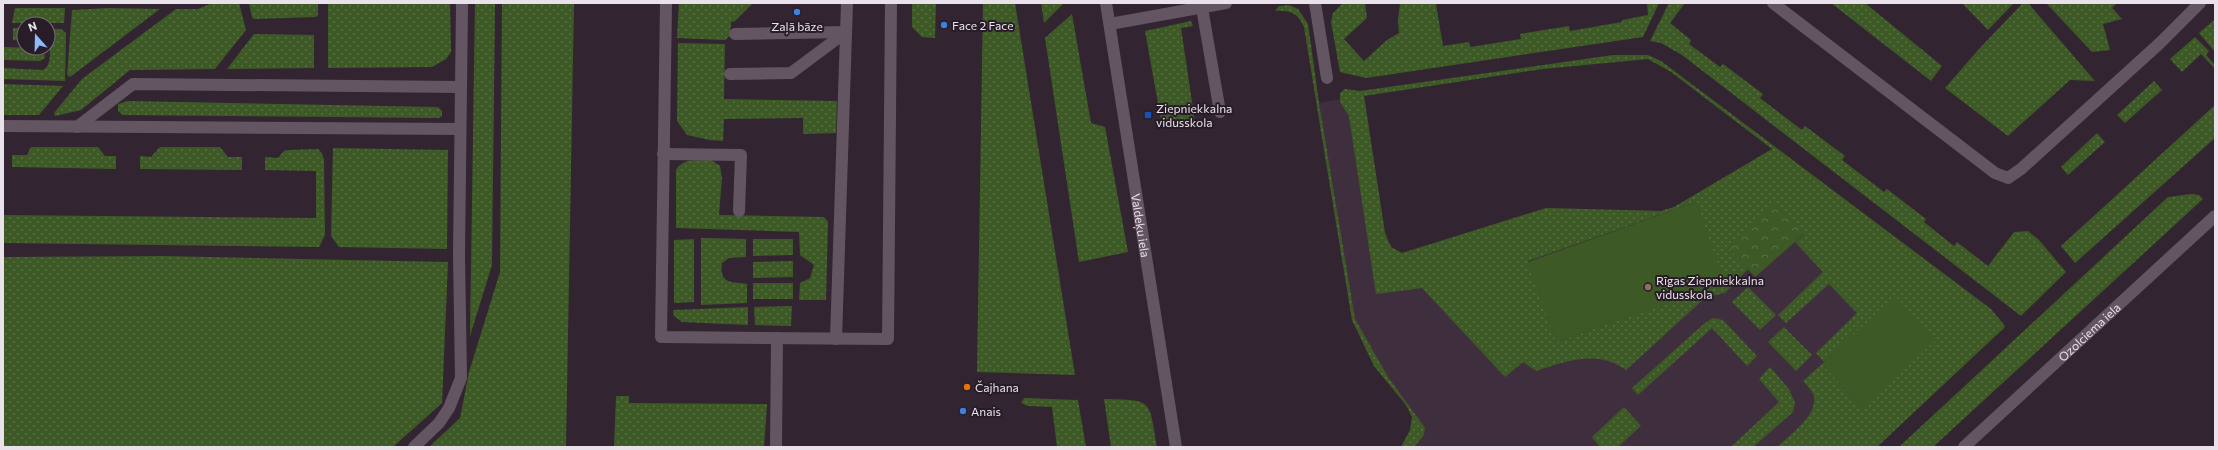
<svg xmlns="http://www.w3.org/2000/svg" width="2218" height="450" viewBox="0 0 2218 450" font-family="Commissioner,sans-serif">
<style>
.built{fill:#3f2f3e}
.grass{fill:url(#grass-dots);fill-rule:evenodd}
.park{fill:url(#park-crowns)}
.garden{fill:#3d5925}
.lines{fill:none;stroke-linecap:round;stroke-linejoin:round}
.minor{stroke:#635562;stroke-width:12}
.shop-dot{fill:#3f7fe0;stroke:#271c27;stroke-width:1.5}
.transit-dot{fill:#1a4fb4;stroke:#271c27;stroke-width:1.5}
.education-dot{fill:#8d6e63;stroke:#271c27;stroke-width:1.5}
.food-dot{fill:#e8710a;stroke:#271c27;stroke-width:1.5}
.labels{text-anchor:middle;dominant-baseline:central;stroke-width:4;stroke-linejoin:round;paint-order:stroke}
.poi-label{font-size:12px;fill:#eae2ea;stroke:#271c27;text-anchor:start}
.street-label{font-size:12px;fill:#eae2ea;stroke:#271c27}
</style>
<defs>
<pattern id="grass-dots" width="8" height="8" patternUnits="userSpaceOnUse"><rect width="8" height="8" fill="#3d5925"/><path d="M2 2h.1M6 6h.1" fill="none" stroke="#597145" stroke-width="1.8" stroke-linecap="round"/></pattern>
<pattern id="park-crowns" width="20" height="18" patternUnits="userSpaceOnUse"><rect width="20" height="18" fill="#3d5925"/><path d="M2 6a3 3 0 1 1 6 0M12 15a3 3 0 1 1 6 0" fill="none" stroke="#597145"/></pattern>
</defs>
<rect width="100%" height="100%" fill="#322531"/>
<!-- built -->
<polygon class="built" points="1364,96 1385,233 1390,247 1402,253 1546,208 1661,211 1674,207 1772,149 2001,326 1871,447 1401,447 1410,430 1412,417 1406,405 1374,366 1352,320 1316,103"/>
<!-- grass -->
<g class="grass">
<polygon points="212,3 239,3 246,30 215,69 130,70 81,110 55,116 54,113 82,79 176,9 198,9"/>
<polygon points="249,3 318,3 318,15 316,17 254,19 252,17"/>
<polygon points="328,3 450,3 451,52 446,59 432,67 328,68"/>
<polygon points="475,3 495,3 492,265 470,336"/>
<polygon points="502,3 574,3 566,446 581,447 429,447 460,418 469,372 500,272"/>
<polygon points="679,3 753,3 735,21 731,22 730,36 725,40 677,38"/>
<polygon points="912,3 936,3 935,38 922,37 912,27"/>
<polygon points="983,3 1015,3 1075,375 977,372"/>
<polygon points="1041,3 1064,3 1044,23"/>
<polygon points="1343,3 1365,3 1367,18 1344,39 1364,61 1387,40 1399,33 1398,20 1400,3 1438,3 1436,4 1443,46 1469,42 1470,47 1521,39 1520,34 1569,26 1570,31 1622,22 1622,20 1648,15 1647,3 1659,3 1643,37 1366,78 1340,72 1331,22 1333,13"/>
<polygon points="1669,3 1685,3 1670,23 1691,40 1689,44 1720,67 1723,64 1763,94 1760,98 1802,130 1805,126 1845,156 1842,160 1884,192 1887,189 1926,219 1924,222 1954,246 1957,242 1988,266 2014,232 2028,231 2039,240 2066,272 2021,316 1682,55 1661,43 1650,41"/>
<polygon points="1831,3 1865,3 1942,66 1931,81"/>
<polygon points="1962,3 2014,3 1988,30"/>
<polygon points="2023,3 2028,3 2095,81 2070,80 2008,136 1945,88 1979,49"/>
<polygon points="2046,3 2117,3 2112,8 2122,19 2103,24 2110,50 2092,52"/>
<path d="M1289 5 1298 9 1308 24 1319 103 1355 319 1388 377 1425 428 1424 435 1414 447H1401L1410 430 1412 417 1406 405 1374 366 1352 320 1304 27C1298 13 1290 10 1275 11L1279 6Z"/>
<polygon points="15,8 65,8 64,23 12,23"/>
<polygon points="107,8 160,9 70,77 67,75 72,10"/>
<polygon points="1072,14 1091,123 1105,127 1128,252 1079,262 1045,38"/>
<polygon points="2214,20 2215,52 2199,33"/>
<polygon points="1191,21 1193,26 1181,28 1195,122 1162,125 1145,31"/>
<polygon points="13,28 24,28 24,41 13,40"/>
<path d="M48 29H61L66 33 65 81 3 79V68L43 70C55 64 48 40 48 29Z"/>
<polygon points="254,34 314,35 314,68 227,69"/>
<polygon points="2195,37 2209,51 2206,55 2215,65 2215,69 2201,54 2182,72 2170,59"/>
<polygon points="678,43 725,44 724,99 837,101 836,133 803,134 803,118 724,119 723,141 710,140 687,135 677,121"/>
<polygon points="3,47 39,48 44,51 45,58 40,61 3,60"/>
<path d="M1613 55H1648L1661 61 1991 309 2005 326 2004 328 1877 447H1777C1789 436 1818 415 1814 396 1812 391 1807 385 1803 381L1822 364 1862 408 1895 297 1824 362 1816 353 1857 313 1829 284 1786 323 1778 315 1823 272 1795 242 1804 235 1727 246 1748 269 1725 293 1706 297 1626 370C1598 349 1565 361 1536 371L1523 362 1505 377 1422 288 1376 294 1349 116 1340 102V93L1345 89 1360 91ZM1648 59 1671 72 1772 149 1674 207 1661 211 1546 208 1402 253 1391 247 1385 233 1364 96 1543 69ZM1696 202 1724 283 1556 342 1528 261Z"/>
<polygon points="2154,81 2162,90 2125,123 2117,115"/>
<polygon points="3,84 63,86 39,115 3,115"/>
<polygon points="128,101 438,107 442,111 442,116 439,118 123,115 118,111 118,104"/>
<polygon points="2215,105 2215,138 2075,263 2061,246"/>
<polygon points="2097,133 2105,142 2068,175 2061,167"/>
<polygon points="31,147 98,147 105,156 116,156 116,169 12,167 12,155 27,155"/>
<polygon points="160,147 220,147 228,157 242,157 242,170 140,169 140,156 151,157"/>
<polygon points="333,148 448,150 447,249 339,247 331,236"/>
<polygon points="318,149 321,152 324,159 325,235 319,247 3,243 3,215 316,218 316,171 265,170 265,157 278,158 284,151 288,150"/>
<path d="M711 160 720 166 722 178 719 215 824 217 828 222 826 300H799L800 283 810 278 814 265 800 255 799 232 676 228V170C683 157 698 161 711 160Z"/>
<polygon points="2191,194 2199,195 2203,199 1933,447 1899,447 2168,197"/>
<path d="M701 238 746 239V257L729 258 722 263C719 284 731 282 747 284V303L701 305Z"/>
<polygon points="694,239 694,302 674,303 674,240"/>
<polygon points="753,239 793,239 793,255 753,256"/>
<polygon points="163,256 448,262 442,403 393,447 3,447 3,257"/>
<polygon points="793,261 793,277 753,278 753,262"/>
<rect x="753" y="283" width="40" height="16"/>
<polygon points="1748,287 1776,315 1760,330 1732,302"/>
<polygon points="792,306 791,326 755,325 754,307"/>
<polygon points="748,307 748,325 682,322 674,316 673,310"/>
<polygon points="1713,318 1723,320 1757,356 1747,366 1712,328 1638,395 1632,388 1705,323"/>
<polygon points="1784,327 1812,355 1796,371 1768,342"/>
<polygon points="1770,367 1789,389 1795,403 1793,412 1753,447 1731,447 1779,402 1759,379"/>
<polygon points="616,396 629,396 629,403 767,404 764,447 614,447"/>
<polygon points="1024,398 1078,400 1086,447 1057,447 1052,407 1028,406 1021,403"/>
<path d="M1104 399C1153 400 1149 399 1157 447H1111Z"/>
<polygon points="1624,407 1641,426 1618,447 1600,447 1592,437"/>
</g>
<!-- park -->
<polygon class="park" points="1776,203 1804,234 1755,277 1727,246"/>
<!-- garden -->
<g class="garden">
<polygon points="1696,202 1725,283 1556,342 1528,262"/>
<polygon points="1895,296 1936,340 1862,408 1822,364"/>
</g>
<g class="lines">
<!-- minor -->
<g class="minor">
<polyline points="666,3 661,337 888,339 891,3"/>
<path id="s1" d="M1106 3 1176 447"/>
<polyline points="1315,3 1327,78"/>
<polyline points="1773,3 1995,173 2008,178 2021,169 2160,43 2200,3"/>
<polyline points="1202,8 1220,112"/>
<polyline points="1110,24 1226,3"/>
<polyline points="735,34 846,32"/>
<polyline points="730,74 791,73 846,32"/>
<polyline points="3,126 460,129"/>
<polyline points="77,127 133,84 460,87"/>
<polyline points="663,154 741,155 739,211"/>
<polyline points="836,339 847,3"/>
<polyline points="414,447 439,423 449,408 461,378 459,255 462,3"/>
<polyline points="776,447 777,338"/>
<path id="s2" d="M1964 447 2215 216"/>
</g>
</g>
<!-- markers -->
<g class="shop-dot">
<circle cx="797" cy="12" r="4"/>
<circle cx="944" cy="25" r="4"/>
<circle cx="963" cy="411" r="4"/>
</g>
<rect class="transit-dot" x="1144" y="111" width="8" height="8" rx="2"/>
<circle class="education-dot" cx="1648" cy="287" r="4"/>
<circle class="food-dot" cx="967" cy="387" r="4"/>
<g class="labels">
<!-- poi labels -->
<g class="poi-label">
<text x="952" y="25">Face 2 Face</text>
<text x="797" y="26" text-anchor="middle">Zaļā bāze</text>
<text x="1156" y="108">Ziepniekkalna<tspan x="1156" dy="14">vidusskola</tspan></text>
<text x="1656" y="280">Rīgas Ziepniekkalna<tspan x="1656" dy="14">vidusskola</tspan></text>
<text x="975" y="387">Čajhana</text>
<text x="971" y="411">Anais</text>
</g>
<!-- street labels -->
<g class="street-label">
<text stroke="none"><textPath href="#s1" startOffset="225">Valdeķu iela</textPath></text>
<text stroke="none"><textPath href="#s2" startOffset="170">Ozolciema iela</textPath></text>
</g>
</g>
<!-- border -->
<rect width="2218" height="450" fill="none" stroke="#eae2ea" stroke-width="8"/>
<!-- north arrow -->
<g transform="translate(36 36) rotate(340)"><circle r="19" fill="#271c27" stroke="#756b75"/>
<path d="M0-3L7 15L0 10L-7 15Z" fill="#8db9fc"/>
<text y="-6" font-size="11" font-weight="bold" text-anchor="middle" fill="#eae2ea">N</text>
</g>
</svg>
